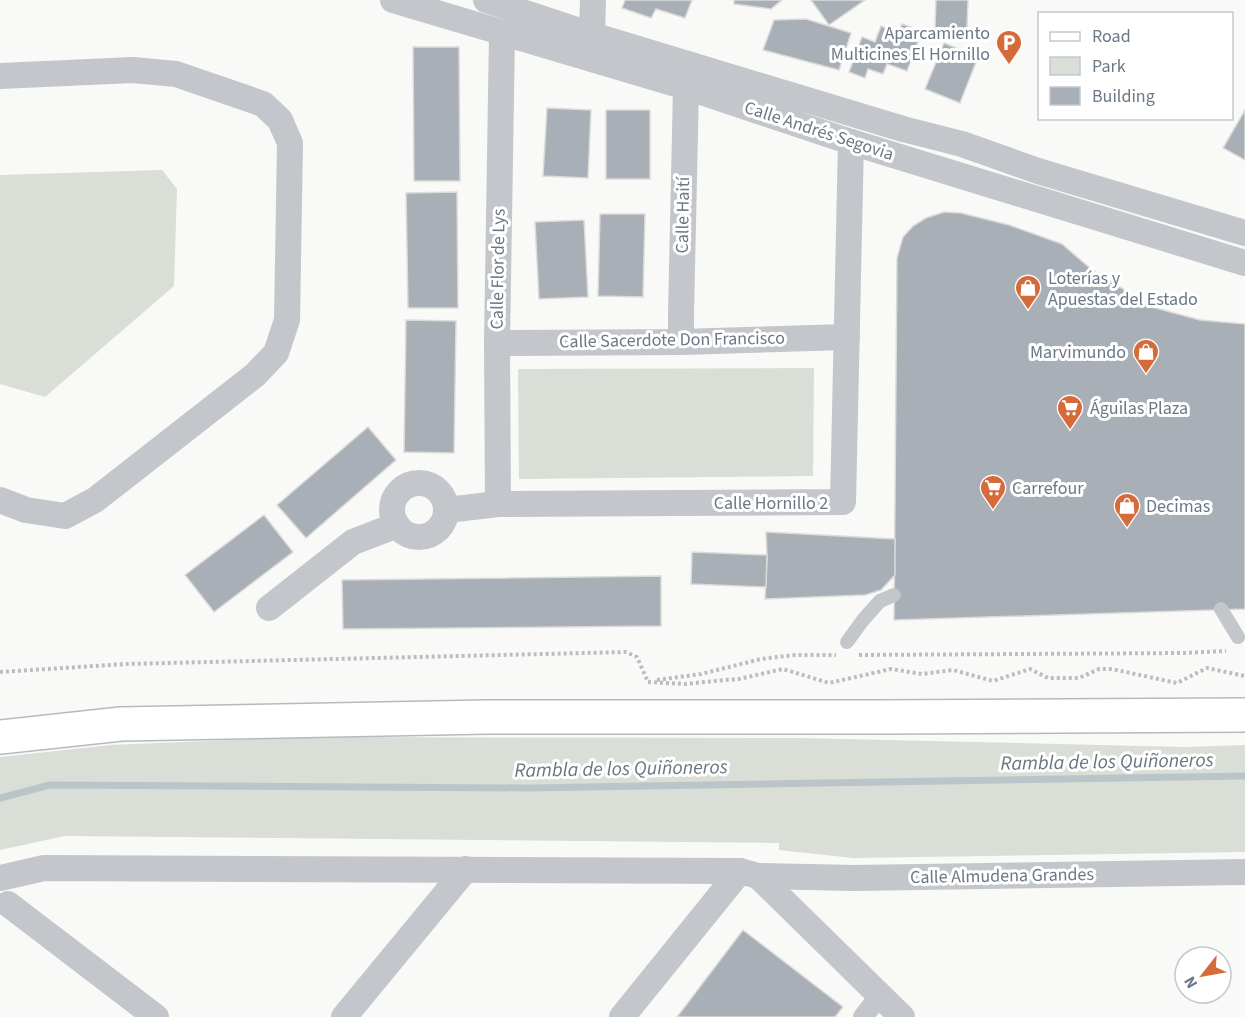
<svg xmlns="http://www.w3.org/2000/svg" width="1245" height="1017" viewBox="0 0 1245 1017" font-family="'Source Sans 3',sans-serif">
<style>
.green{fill:#d9ded7}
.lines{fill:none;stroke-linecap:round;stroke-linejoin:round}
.stream{stroke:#bbc4c9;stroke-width:7}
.building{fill:#a9afb6;stroke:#dbdbd9;stroke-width:1.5}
.secondary-casing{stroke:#b6babf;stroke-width:36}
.path{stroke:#bbbec0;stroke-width:4;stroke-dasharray:3 3;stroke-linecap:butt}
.service{stroke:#c3c6ca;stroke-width:14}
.pedestrian{stroke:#c3c6ca;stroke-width:20}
.minor{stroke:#c3c6ca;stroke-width:26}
.secondary{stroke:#fff;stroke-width:33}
.labels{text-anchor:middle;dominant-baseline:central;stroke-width:6;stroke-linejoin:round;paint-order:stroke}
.poi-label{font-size:18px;fill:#6b7886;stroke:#fff;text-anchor:start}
.street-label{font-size:18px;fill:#6b7886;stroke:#fff}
.water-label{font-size:20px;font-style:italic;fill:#677780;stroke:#fff}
</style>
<rect width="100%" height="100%" fill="#f9f9f7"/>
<!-- green -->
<g class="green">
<polygon points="162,170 177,189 174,286 45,397 0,384 0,175"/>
<polygon points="814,368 813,476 519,479 518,369"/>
<polygon points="307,737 799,738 1185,747 1245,745 1245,852 853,858 779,850 779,843 65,836 0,850 0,757 111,745"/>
</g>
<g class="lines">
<!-- stream -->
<polyline class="stream" points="0,798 50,785 529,788 1245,776"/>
</g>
<!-- building -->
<g class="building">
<polygon points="625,0 692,0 685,18 656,9 651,18 622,8"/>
<polygon points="734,0 782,0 771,9 734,4"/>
<polygon points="811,0 865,0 829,25"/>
<polygon points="936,0 968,0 967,27 961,38 935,28"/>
<polygon points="806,19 851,33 839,70 763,50 774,20"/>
<polygon points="902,24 922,31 907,71 887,64 883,74 868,69 865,78 849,72 862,37 875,42 881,26 898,33"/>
<polygon points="944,43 978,57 960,103 925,89"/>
<polygon points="413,47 459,47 460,181 414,181"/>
<polygon points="547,108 591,110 588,178 543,176"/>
<rect x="606" y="110" width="44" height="69"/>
<polygon points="1245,110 1245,160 1223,148"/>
<polygon points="457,192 458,308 408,308 406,193"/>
<polygon points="944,212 961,213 1009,225 1062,244 1091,269 1152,307 1200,320 1245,324 1245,609 894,620 897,258 903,237 913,226 926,218"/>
<polygon points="600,214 645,214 643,297 598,296"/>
<polygon points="584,220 588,297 539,299 535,222"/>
<polygon points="406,320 456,321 454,453 404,452"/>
<polygon points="368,427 396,460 306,538 277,505"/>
<polygon points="264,515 293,552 214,612 185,575"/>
<polygon points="766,532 895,539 895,575 881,590 865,595 765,599 767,555"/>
<polygon points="692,552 767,555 766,587 691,584"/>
<polygon points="661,576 661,626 343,629 342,580"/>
<polygon points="743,930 843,1007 835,1017 677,1017"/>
</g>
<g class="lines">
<defs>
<polyline id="secondary" points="0,737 121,724 486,717 882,717 1245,715"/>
</defs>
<!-- secondary casing -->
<use href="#secondary" class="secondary-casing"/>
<!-- path -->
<g class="path">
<polyline points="859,655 1184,653 1226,651"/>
<polyline points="0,672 126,664 626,652 637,657 648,682"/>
<polyline points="657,680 701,674 761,659 794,655 836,655"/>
<polyline points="648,682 685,684 725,680 739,679 783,669 829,683 891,669 922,674 953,670 993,681 1030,669 1048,678 1079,678 1099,669 1112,669 1177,683 1207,668 1245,676"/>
</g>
<!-- service -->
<g class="service">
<polyline points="1221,609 1238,637"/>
<polyline points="847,642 863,620 880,601 894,595"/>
</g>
<!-- pedestrian -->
<polyline class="pedestrian" points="863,1017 881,994"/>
<!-- minor -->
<g class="minor">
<polyline points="393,0 686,87 851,142 1245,263"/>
<polyline points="486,0 592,35 903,129 962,144 1038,171 1245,233"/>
<polyline points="592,35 593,0"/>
<polyline points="0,76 133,70 176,74 263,104 280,120 290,143 287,320 276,353 255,375 95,500 65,516 26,510 0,500"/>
<polyline points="681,342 681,315 686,87"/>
<polyline points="497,343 681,342 847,337"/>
<circle cx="419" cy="510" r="27"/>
<polyline points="498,504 497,343 502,34"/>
<polyline points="447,510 498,504 843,502 851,142"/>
<polyline points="269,608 353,542 397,525"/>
<polyline points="758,876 854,878 1245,872"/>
<polyline points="0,878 44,868 740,871 758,876 902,1017"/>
<polyline points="8,904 156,1017"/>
<polyline points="344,1017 466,869"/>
<polyline points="622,1017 740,871"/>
</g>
<!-- secondary -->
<use href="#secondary" class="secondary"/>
</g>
<!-- icons -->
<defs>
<symbol id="parking-pin" viewBox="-11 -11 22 30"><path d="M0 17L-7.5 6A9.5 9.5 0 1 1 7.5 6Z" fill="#d56b3b" stroke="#fff"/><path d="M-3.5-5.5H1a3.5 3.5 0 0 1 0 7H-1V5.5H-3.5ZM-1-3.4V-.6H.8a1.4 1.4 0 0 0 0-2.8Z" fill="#fff"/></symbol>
<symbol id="shop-pin" viewBox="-11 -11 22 30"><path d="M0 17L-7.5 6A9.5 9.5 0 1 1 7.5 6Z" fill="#d56b3b" stroke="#fff"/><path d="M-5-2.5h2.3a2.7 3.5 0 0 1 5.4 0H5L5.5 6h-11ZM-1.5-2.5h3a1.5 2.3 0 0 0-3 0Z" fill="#fff"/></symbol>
<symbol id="supermarket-pin" viewBox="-11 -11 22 30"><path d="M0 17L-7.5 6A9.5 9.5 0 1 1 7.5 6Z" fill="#d56b3b" stroke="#fff"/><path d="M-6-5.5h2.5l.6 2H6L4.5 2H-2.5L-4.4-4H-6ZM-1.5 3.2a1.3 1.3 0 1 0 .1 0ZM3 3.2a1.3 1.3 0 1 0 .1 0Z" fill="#fff"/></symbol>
</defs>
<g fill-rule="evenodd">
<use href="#parking-pin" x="994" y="28" width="30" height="40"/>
<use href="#shop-pin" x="1013" y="273" width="30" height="40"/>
<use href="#shop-pin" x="1131" y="337" width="30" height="40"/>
<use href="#supermarket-pin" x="1055" y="393" width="30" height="40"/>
<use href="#supermarket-pin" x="978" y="473" width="30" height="40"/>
<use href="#shop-pin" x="1112" y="491" width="30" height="40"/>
</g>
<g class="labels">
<!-- poi labels -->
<g class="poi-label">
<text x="990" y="33" text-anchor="end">Aparcamiento<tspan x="990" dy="21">Multicines El Hornillo</tspan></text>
<text x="1048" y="278">Loterías y<tspan x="1048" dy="21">Apuestas del Estado</tspan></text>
<text x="1126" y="352" text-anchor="end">Marvimundo</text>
<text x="1090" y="408">Águilas Plaza</text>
<text x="1012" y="488">Carrefour</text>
<text x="1146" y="506">Decimas</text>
</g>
<!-- street labels -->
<g class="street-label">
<text transform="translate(819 131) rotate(18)">Calle Andrés Segovia</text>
<text transform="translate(683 215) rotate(-89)">Calle Haití</text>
<text transform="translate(498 269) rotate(-89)">Calle Flor de Lys</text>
<text transform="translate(672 340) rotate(-1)">Calle Sacerdote Don Francisco</text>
<text x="771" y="503">Calle Hornillo 2</text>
<text transform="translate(1002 876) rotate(-1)">Calle Almudena Grandes</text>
</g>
<!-- water labels -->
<g class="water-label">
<text transform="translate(1107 762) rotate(-1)">Rambla de los Quiñoneros</text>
<text transform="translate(621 769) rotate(-1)">Rambla de los Quiñoneros</text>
</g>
</g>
<!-- legend -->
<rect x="1038" y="12" width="195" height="108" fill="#ffffff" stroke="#c4c9cf" stroke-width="1.5"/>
<rect x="1050" y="32" width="30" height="9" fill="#ffffff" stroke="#c4c9cf" stroke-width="1.5"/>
<text x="1092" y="42" font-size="18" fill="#6b7886">Road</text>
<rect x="1050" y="57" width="30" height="18" fill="#d9ded7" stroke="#c4c9cf" stroke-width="1.5"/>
<text x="1092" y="72" font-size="18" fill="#6b7886">Park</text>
<rect x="1050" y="87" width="30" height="18" fill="#a9afb6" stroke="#c4c9cf" stroke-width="1.5"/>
<text x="1092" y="102" font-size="18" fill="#6b7886">Building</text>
<!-- north arrow -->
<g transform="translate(1203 975) rotate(239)"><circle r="28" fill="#ffffff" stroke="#c4c9cf" stroke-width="1.5"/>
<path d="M0-4.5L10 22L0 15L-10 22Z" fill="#d56b3b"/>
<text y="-9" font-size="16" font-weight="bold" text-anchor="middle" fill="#6b7886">N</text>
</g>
</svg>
